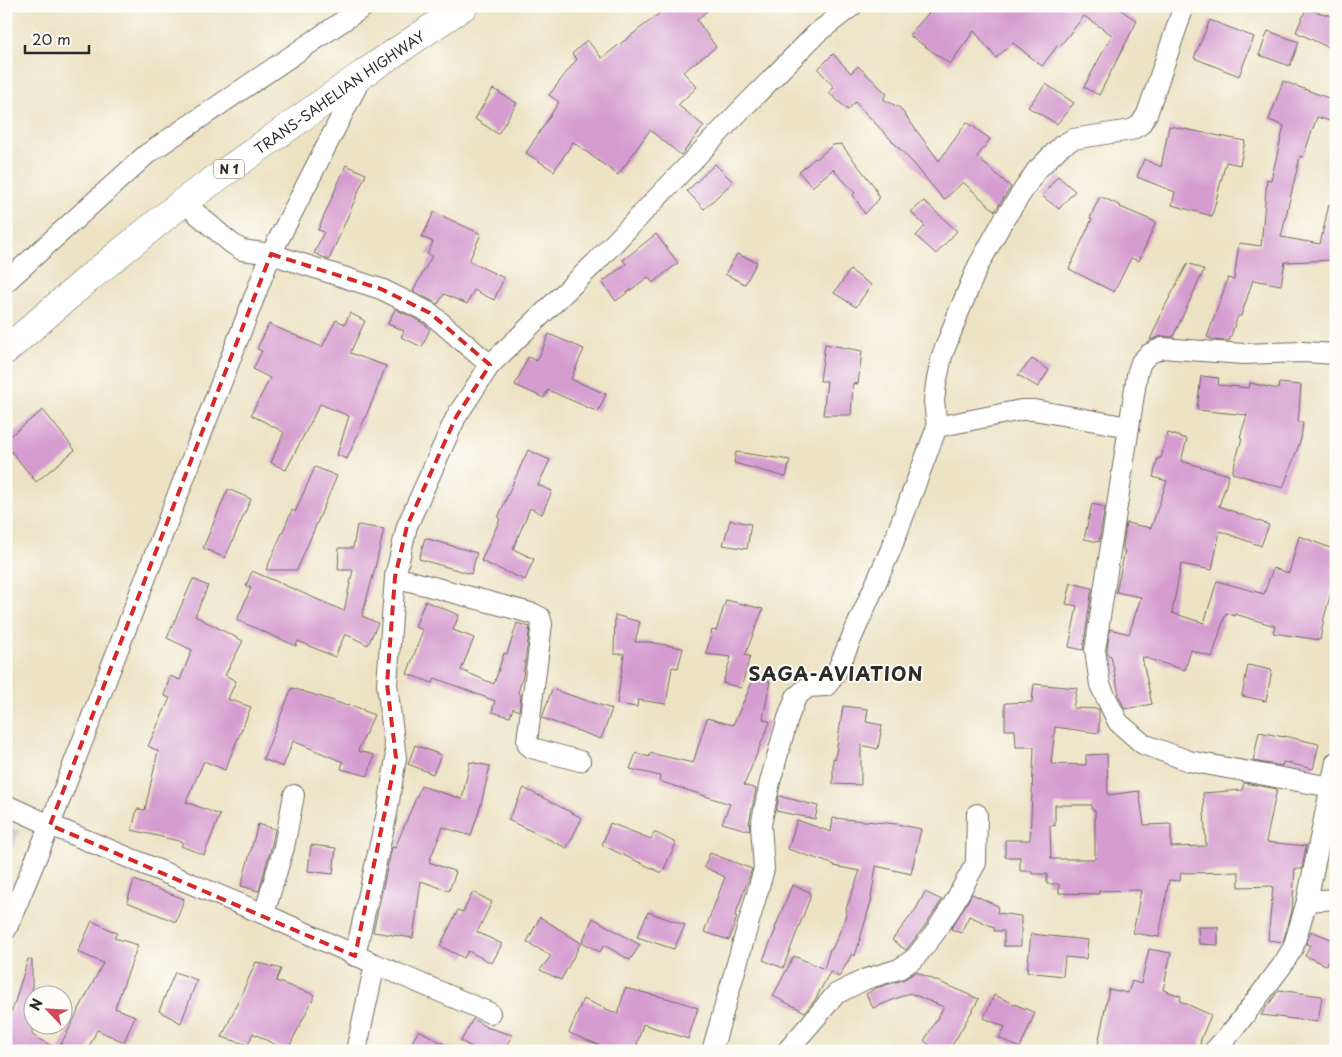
<svg xmlns="http://www.w3.org/2000/svg" width="1342" height="1057" viewBox="0 0 1342 1057" font-family="'Playpen Sans',sans-serif">
<style>
.industrial{fill:#d1bdc9}
.building{fill:#d59cd0;fill-rule:evenodd}
.lines{fill:none;stroke-linecap:round;stroke-linejoin:round}
.minor-casing{stroke:#6f6b61;stroke-width:22}
.highway-casing{stroke:#6f6b61;stroke-width:29}
.minor{stroke:#fff;stroke-width:20}
.highway{stroke:#fff;stroke-width:28}
.marked{fill:none;stroke:#d62828;stroke-width:4;stroke-dasharray:10 6;stroke-linejoin:round}
.labels{text-anchor:middle;dominant-baseline:central;stroke-width:4;stroke-linejoin:round;paint-order:stroke}
.shield{fill:#fdfcf7;stroke:#6a6a68;stroke-width:1}
.shield-label{font-size:12px;font-weight:bold;fill:#2b2b2b}
.street-label{font-size:14px;fill:#2b2b2b;stroke:#fdfcf7}
.district-label{font-size:19px;font-weight:bold;letter-spacing:1px;fill:#2b2b2b;stroke:#fdfcf7}
</style>
<rect width="100%" height="100%" fill="#fdfcf7"/>
<filter id="ink" filterUnits="userSpaceOnUse"><feTurbulence type="fractalNoise" baseFrequency=".02" numOctaves="2"/><feDisplacementMap in="SourceGraphic" scale="10" xChannelSelector="R" yChannelSelector="G"/><feConvolveMatrix kernelMatrix="1 2 1 2 8 2 1 2 1" color-interpolation-filters="sRGB"/></filter>
<filter id="wash" filterUnits="userSpaceOnUse"><feTurbulence type="fractalNoise" baseFrequency=".0096" numOctaves="4" result="noise"/><feDisplacementMap in="SourceGraphic" scale="20" xChannelSelector="R" yChannelSelector="G"/><feGaussianBlur stdDeviation="1.12" result="paint"/><feColorMatrix in="noise" values="0 0 0 0 0 0 0 0 0 0 0 0 0 0 0 0 0 1.4 0 .05"/><feComposite in="paint" operator="in"/></filter>
<g filter="url(#wash)">
<rect width="100%" height="100%" fill="#ede2c4"/>
<!-- industrial -->
<polygon class="industrial" points="6,826 20,831 6,864"/>
<g id="blocks">
<!-- building -->
<g class="building">
<polygon points="669,6 712,6 697,20 716,47 683,72 697,87 678,105 704,126 681,155 650,130 618,175 573,142 554,171 526,153 559,102 549,95 577,59 572,54 587,40 602,58"/>
<polygon points="935,6 1115,6 1137,21 1099,95 1084,87 1112,35 1084,16 1060,46 1058,45 1042,66 1013,43 996,58 974,31 950,64 909,35"/>
<polygon points="1306,9 1336,17 1336,51 1296,32"/>
<polygon points="1210,20 1254,37 1239,76 1194,58"/>
<polygon points="1268,31 1299,42 1290,66 1259,55"/>
<polygon points="833,54 851,73 858,66 887,94 883,99 900,108 939,161 967,122 990,139 977,157 1011,187 995,211 963,182 944,200 914,164 855,102 848,110 829,93 834,87 818,69"/>
<polygon points="1283,81 1336,101 1336,123 1317,117 1303,157 1300,156 1281,237 1320,244 1329,204 1336,205 1336,260 1285,262 1281,285 1253,280 1241,316 1238,316 1229,341 1214,340 1207,337 1228,278 1234,280 1239,243 1261,246 1267,179 1271,180 1284,126 1269,120"/>
<polygon points="1046,84 1074,103 1057,124 1028,107"/>
<polygon points="493,89 517,103 498,134 475,119"/>
<polygon points="1169,126 1245,141 1240,165 1226,162 1212,216 1172,205 1175,192 1137,177 1144,159 1161,167"/>
<polygon points="841,144 874,186 879,199 865,214 853,195 855,193 833,169 812,187 799,172 815,158 816,159 833,145"/>
<polygon points="715,164 733,182 704,209 687,191"/>
<polygon points="346,165 366,174 329,260 314,253 324,232 318,230"/>
<polygon points="1058,176 1075,191 1059,209 1042,196"/>
<polygon points="1100,196 1121,206 1120,207 1156,222 1139,261 1131,258 1114,292 1069,269 1092,219 1090,218"/>
<polygon points="924,201 957,231 936,254 916,236 925,226 911,212"/>
<polygon points="434,212 481,234 469,261 504,278 494,300 474,290 467,304 444,294 438,304 413,291 432,256 427,254 433,242 422,237"/>
<polygon points="656,234 678,263 653,283 648,277 616,301 602,282 626,264 623,260"/>
<polygon points="737,254 757,262 745,284 725,274"/>
<polygon points="1188,263 1204,270 1173,337 1162,336 1150,340 1165,306"/>
<polygon points="850,270 871,285 856,307 834,293"/>
<polygon points="395,309 423,323 430,329 422,347 401,337 404,331 388,324"/>
<polygon points="350,313 365,321 350,353 386,366 372,402 347,459 337,455 349,416 320,404 286,470 271,463 284,432 251,415 270,378 253,369 262,351 257,349 269,324 322,347 336,320 345,324"/>
<polygon points="549,334 584,349 571,379 606,394 598,412 548,390 544,398 515,385 528,357 537,361"/>
<polygon points="825,344 862,351 858,384 853,383 851,415 823,415 827,381 820,381"/>
<polygon points="1032,359 1049,370 1038,387 1018,375"/>
<polygon points="1201,376 1219,378 1218,385 1249,388 1250,383 1278,389 1279,383 1301,385 1298,422 1303,422 1301,439 1283,488 1232,473 1242,438 1240,437 1247,415 1197,410"/>
<polygon points="43,410 75,450 36,482 6,445 6,439"/>
<polygon points="1168,433 1187,439 1181,461 1229,475 1219,506 1269,525 1261,546 1220,531 1212,570 1181,564 1172,613 1204,623 1217,581 1264,594 1273,568 1289,573 1299,536 1336,550 1336,574 1324,618 1320,640 1273,633 1275,626 1235,614 1235,616 1226,613 1212,657 1191,650 1185,670 1142,657 1152,704 1125,709 1120,699 1111,656 1108,655 1107,650 1110,629 1129,634 1141,597 1116,592 1125,551 1123,551 1123,547 1126,523 1151,528 1167,481 1153,477 1158,458 1161,458"/>
<polygon points="528,450 550,460 538,485 552,491 542,514 530,508 513,549 534,559 525,580 481,561 500,519 498,518 513,483"/>
<polygon points="736,452 790,460 786,477 734,463"/>
<polygon points="315,467 337,476 297,570 266,570 292,510 295,512"/>
<polygon points="228,489 251,499 225,558 203,548"/>
<polygon points="1092,504 1105,507 1099,542 1084,539"/>
<polygon points="730,520 751,524 747,549 723,545"/>
<polygon points="357,525 384,529 374,572 362,616 378,623 368,645 345,634 335,657 298,641 296,646 237,620 251,588 246,586 252,571 344,611 353,570 338,570 339,548 353,548"/>
<polygon points="425,538 477,553 471,574 419,559"/>
<polygon points="193,579 208,586 195,616 243,641 225,675 236,681 228,699 251,707 225,770 204,761 186,802 220,815 204,855 181,846 183,842 132,830 137,809 145,810 158,751 148,746 170,698 164,696 170,676 180,680 192,650 167,638"/>
<polygon points="1071,583 1092,588 1083,650 1069,647 1077,606 1066,604"/>
<polygon points="726,600 763,609 745,655 750,656 741,688 723,683 731,657 706,654 712,630 716,631"/>
<polygon points="425,601 459,615 453,630 474,638 461,670 494,684 504,653 507,654 517,623 530,627 523,675 518,693 521,695 519,711 513,708 510,717 492,712 495,701 435,678 433,683 407,674 423,630 415,627"/>
<polygon points="615,615 640,622 635,642 649,642 683,648 678,668 672,667 666,704 638,700 637,707 617,704 624,654 614,654"/>
<polygon points="1248,665 1272,670 1266,701 1242,696"/>
<polygon points="754,678 770,681 763,719 770,722 744,785 756,789 749,823 750,831 722,823 730,804 659,781 660,776 630,769 636,753 649,757 650,753 693,763 707,718 733,725"/>
<path d="M1034 684 1077 688 1073 708 1099 709V733L1055 727 1051 764 1086 765V755L1107 754 1108 795 1139 791 1144 825 1171 824V847L1206 846 1203 793 1242 790 1244 783 1277 789 1266 842 1306 846 1302 869H1295L1292 911 1283 942 1268 940 1273 886 1239 887V872L1181 873 1180 881 1169 880 1159 937 1133 933 1141 890 1099 891V894L1059 893V884H1047V874H1032V871H1020V857H1005V840H1030L1034 747H1016L1015 730H1005V703L1032 702ZM1055 805H1092V810H1095V859H1051L1050 825 1055 826Z"/>
<polygon points="292,688 331,700 347,706 347,704 364,710 364,711 374,715 358,751 374,755 368,776 341,769 343,762 293,741 283,767 263,759"/>
<polygon points="552,689 612,709 601,739 542,718"/>
<polygon points="843,706 868,709 866,722 882,725 878,749 861,745 861,785 833,784 833,758 835,759"/>
<polygon points="1259,732 1284,737 1284,736 1319,744 1313,769 1283,762 1282,766 1253,761"/>
<polygon points="415,745 441,755 433,774 408,764"/>
<polygon points="470,762 490,766 481,804 471,836 443,827 429,862 456,872 449,891 421,881 413,938 373,932 392,847 395,848 421,786 462,799"/>
<polygon points="524,788 582,818 567,848 508,820"/>
<polygon points="779,796 818,806 815,819 776,811"/>
<polygon points="833,818 897,824 921,829 911,874 876,866 871,898 872,898 855,956 852,954 839,977 830,972 815,1000 805,1012 773,996 794,956 824,969 830,949 832,949 842,927 847,910 846,909 860,871 834,866 835,865 788,849 797,820 831,832"/>
<polygon points="610,823 651,839 654,832 676,843 662,873 602,845"/>
<polygon points="258,824 275,829 272,844 259,891 241,886"/>
<polygon points="311,845 336,848 333,874 308,871"/>
<polygon points="710,853 752,869 735,916 737,917 729,940 704,932 725,877 704,867"/>
<polygon points="134,880 184,899 176,922 127,902"/>
<polygon points="792,885 810,892 810,898 783,968 763,960 776,929 775,928"/>
<polygon points="473,892 492,902 477,932 502,944 492,963 468,951 464,958 440,946 458,910 463,912"/>
<polygon points="925,892 942,900 924,927 906,950 892,940 916,909"/>
<polygon points="972,894 998,906 997,913 1021,916 1021,946 1004,946 1004,931 994,931 994,927 969,916 961,933 951,929"/>
<polygon points="648,912 685,925 674,949 637,937"/>
<polygon points="540,917 581,943 561,980 540,970 551,956 527,942"/>
<polygon points="593,918 640,945 630,960 604,945 600,952 582,942"/>
<polygon points="92,921 117,933 114,938 138,945 115,1008 135,1016 124,1042 97,1030 87,1051 6,1051 6,1022 13,1008 28,959 32,960 32,1035 58,1050 103,963 78,952"/>
<polygon points="1198,927 1218,927 1218,945 1199,944"/>
<polygon points="1311,931 1336,941 1336,948 1333,947 1326,965 1305,956 1310,945 1306,944"/>
<polygon points="1031,934 1088,940 1086,959 1065,957 1063,976 1027,972"/>
<polygon points="1149,949 1171,953 1163,990 1181,996 1180,1001 1211,1015 1201,1039 1199,1051 1123,1051 1124,1049 1098,1045 1109,989 1128,993 1132,981 1141,984"/>
<polygon points="256,962 281,969 276,981 315,995 287,1051 253,1033 248,1045 222,1037"/>
<polygon points="175,972 197,980 181,1023 159,1011"/>
<polygon points="916,972 979,999 949,1051 940,1051 924,1041 944,1007 910,993 873,1008 866,994 876,988 903,980"/>
<polygon points="625,988 678,1001 698,1008 688,1039 643,1024 635,1051 614,1051 569,1033 583,999 618,1014"/>
<polygon points="1279,990 1322,996 1318,1022 1261,1015"/>
<polygon points="994,995 1035,1013 1020,1048 999,1038 1005,1027 984,1018"/>
<polygon points="473,1019 486,1027 512,1035 504,1051 479,1051 461,1041"/>
<polygon points="419,1030 456,1051 407,1051"/>
</g>
</g>
</g>
<g filter="url(#ink)">
<use href="#blocks" fill-opacity="0" stroke="#6f6b61" stroke-width="1"/>
<g class="lines">
<defs>
<g id="minor">
<polyline points="183,202 231,243 242,250 271,254 381,289 430,313 490,365"/>
<polyline points="6,282 147,154 365,6"/>
<polyline points="937,427 1021,410 1034,410 1129,427 1137,375 1141,362 1149,354 1162,348 1243,354 1303,352 1336,354"/>
<polyline points="1129,427 1095,650 1100,685 1118,722 1143,744 1189,761 1331,787"/>
<polyline points="395,577 534,614 540,617 542,624 527,741 528,745 532,748 580,761"/>
<polyline points="6,805 50,825 264,914 375,964 356,1051"/>
<polyline points="1307,901 1336,899"/>
<polyline points="264,914 284,847 294,795"/>
<polyline points="6,930 50,825 271,254 362,76"/>
<polyline points="355,956 387,813 396,758 387,684 395,577 407,526 456,417 490,365 595,263 737,114 817,33 852,6"/>
<polyline points="375,964 490,1013"/>
<polyline points="712,1051 764,869 761,825 770,782 788,718 796,697 808,687 826,686 831,680 836,673 891,549 937,427 934,401 936,384 942,356 958,314 978,266 1003,221 1036,171 1061,146 1073,139 1131,130 1140,125 1147,114 1184,6"/>
<polyline points="787,1051 836,994 866,979 899,969 915,958 934,934 951,908 976,863 977,814"/>
<polyline points="1214,1051 1234,1029 1281,967 1293,948 1307,901 1336,762"/>
</g>
<g id="highway">
<path id="s1" d="M6 350 88 279 183 202 363 74 464 6"/>
</g>
</defs>
<!-- minor casing -->
<use href="#minor" class="minor-casing"/>
<!-- highway casing -->
<use href="#highway" class="highway-casing"/>
<!-- minor -->
<use href="#minor" class="minor"/>
<!-- highway -->
<use href="#highway" class="highway"/>
</g>
</g>
<!-- marked area -->
<path class="marked" d="M271 254 381 289 430 313 490 365 456 417 407 526 395 577 387 684 396 758 355 956 50 825Z"/>
<g class="labels">
<!-- shield labels -->
<rect class="shield" x="214" y="159.5" width="30" height="19" rx="4"/>
<g class="shield-label">
<text x="229" y="169">N 1</text>
</g>
<!-- street labels -->
<g class="street-label">
<text stroke="none"><textPath href="#s1" startOffset="422">TRANS-SAHELIAN HIGHWAY</textPath></text>
</g>
<!-- district labels -->
<g class="district-label">
<text x="836" y="673">SAGA-AVIATION</text>
</g>
</g>
<!-- margin -->
<rect width="1342" height="1057" fill="none" stroke="#fdfcf7" stroke-width="25"/>
<!-- north arrow -->
<g transform="translate(48 1010) rotate(295)"><circle r="24" fill="#fdfcf7" stroke="#a9a8a5"/>
<path d="M0-4L9 19L0 12L-9 19Z" fill="#d1495b"/>
<text y="-8" font-size="14" font-weight="bold" text-anchor="middle" fill="#2b2b2b">N</text>
</g>
<!-- scale -->
<path d="M25 45v8h64v-8" fill="none" stroke="#2b2b2b" stroke-width="2.5"/>
<text x="32" y="45" font-size="15" fill="#2b2b2b" stroke="#fdfcf7" stroke-width="4" paint-order="stroke">20 m</text>
</svg>
